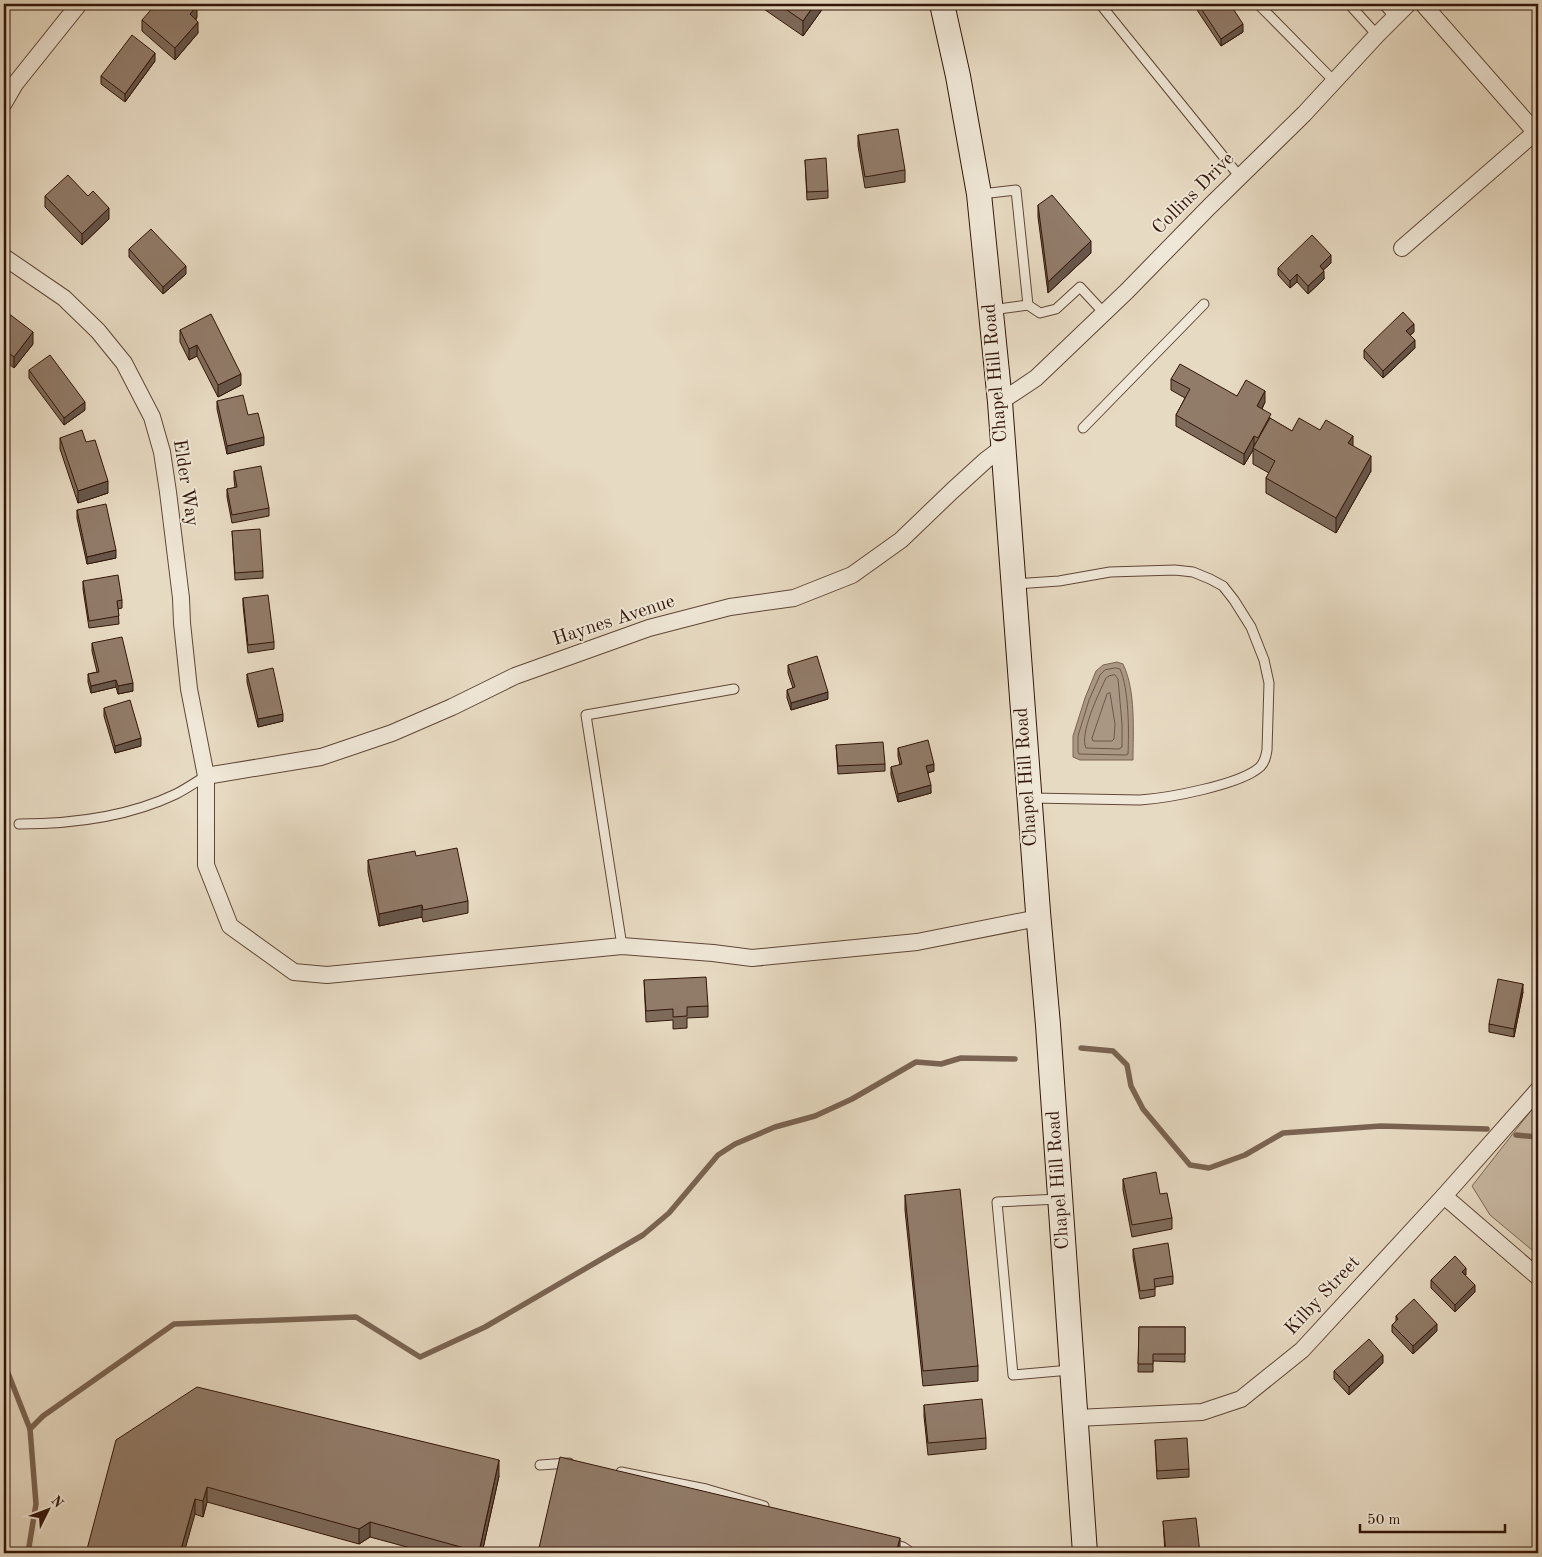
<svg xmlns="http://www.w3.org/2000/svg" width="1542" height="1557" viewBox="0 0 1542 1557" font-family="'Old Standard TT',serif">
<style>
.green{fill:#c8b9a3;stroke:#7e6756}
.water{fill:#aa9783;stroke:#7a6352}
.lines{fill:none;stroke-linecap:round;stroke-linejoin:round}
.shore{stroke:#6e5646;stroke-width:1}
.stream{stroke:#7a6352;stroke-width:5.5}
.service-casing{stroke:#604637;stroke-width:11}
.minor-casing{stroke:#604637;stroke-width:18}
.secondary-casing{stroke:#331509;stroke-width:26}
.service{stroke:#efe7d7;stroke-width:9}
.minor{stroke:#efe7d7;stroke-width:16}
.secondary{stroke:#efe7d7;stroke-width:24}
.wall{fill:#7d6a5a;stroke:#331509}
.shaded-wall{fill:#66564a;stroke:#331509}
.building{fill:#917b69;stroke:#331509}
.labels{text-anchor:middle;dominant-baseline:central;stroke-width:4;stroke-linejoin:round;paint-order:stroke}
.street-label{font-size:19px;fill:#331509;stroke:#efe7d7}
</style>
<rect width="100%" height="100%" fill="#e7dac2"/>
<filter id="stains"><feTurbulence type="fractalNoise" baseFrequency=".004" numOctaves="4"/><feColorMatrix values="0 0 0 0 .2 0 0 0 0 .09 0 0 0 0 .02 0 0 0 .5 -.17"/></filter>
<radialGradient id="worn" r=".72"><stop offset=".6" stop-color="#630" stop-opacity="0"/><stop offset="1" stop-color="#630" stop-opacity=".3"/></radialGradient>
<!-- green -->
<polygon class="green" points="1533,1108 1538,1111 1538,1255 1490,1215 1472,1186"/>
<!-- water -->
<path class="water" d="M1117 662 1123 664C1136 691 1133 730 1133 760H1080L1073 757V736L1085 698 1096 671 1103 665Z"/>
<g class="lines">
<!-- shore -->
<g class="shore">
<path d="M1116 668 1120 669C1129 689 1129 731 1128 754L1126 755 1079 754 1078 752V736L1089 700 1100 675 1105 670Z"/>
<path d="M1115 675 1118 679 1122 724V747L1119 749 1086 748C1079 734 1099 693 1106 678L1109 676Z"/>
<polygon points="1110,693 1115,724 1114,739 1112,741 1093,741 1092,738 1107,694"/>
</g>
<!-- stream -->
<g class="stream">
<polyline points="1081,1048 1113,1051 1127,1065 1131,1086 1143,1109 1190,1165 1209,1168 1245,1155 1283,1133 1381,1126 1487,1129"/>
<polyline points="1516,1135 1538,1137"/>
<polyline points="4,1363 30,1429 36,1504 28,1553"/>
<polyline points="30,1429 43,1416 174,1324 356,1317 420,1357 485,1327 643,1235 669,1213 718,1155 735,1144 775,1127 815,1116 852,1099 916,1062 941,1064 961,1058 1015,1059"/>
</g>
<defs>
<g id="service">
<polyline points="1100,4 1240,177"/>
<polyline points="1258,4 1334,81"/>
<polyline points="1349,4 1377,35"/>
<polyline points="1383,4 1395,17"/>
<polyline points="981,194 1016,190 1028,305 991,310"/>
<polyline points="1028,305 1040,313 1056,309 1080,287 1104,313"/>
<polyline points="1083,428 1204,304"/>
<path d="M1014 584 1059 581 1110 572 1175 570 1193 572 1210 579 1223 586 1234 600 1251 627 1264 660 1269 683 1267 750C1266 756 1265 762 1260 767 1240 785 1168 798 1140 800L1032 798"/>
<path d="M19 824C72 824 128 817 176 794 186 789 196 782 206 776"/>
<polyline points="622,946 586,715 734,689"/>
<polyline points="1060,1199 997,1202 1013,1375 1070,1370"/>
<polyline points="540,1465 569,1463"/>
<polyline points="621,1472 706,1489 764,1506"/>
<polyline points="890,1543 903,1547 912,1553"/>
</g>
<g id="minor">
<polyline points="1423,4 1538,135"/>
<polyline points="4,103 15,84 79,4"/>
<polyline points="1402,248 1538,130"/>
<polyline points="4,257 64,298 98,331 124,363 152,417 162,452 168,492 181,598 182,623 189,689 206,776 206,865 230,926 294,972 327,975 622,946 713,953 752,958 917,942 1038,918"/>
<polyline points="1000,402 1036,378 1127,291 1209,207 1304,114 1377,35 1408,4"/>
<polyline points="206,776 321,757 392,733 452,707 515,676 649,628 730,607 794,598 852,575 901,540 952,491 986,460 1002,448"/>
<polyline points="1444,1196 1538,1277"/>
<polyline points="1077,1418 1202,1412 1241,1399 1302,1350 1444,1196 1538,1090"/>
</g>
<polyline id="secondary" points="942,4 958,76 979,194 1000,402 1038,912 1048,1025 1085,1553"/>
</defs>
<!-- service casing -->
<use href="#service" class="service-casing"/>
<!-- minor casing -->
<use href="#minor" class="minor-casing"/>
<!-- secondary casing -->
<use href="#secondary" class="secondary-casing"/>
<!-- service -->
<use href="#service" class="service"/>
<!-- minor -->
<use href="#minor" class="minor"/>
<!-- secondary -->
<use href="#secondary" class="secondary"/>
</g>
<!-- wall -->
<g class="wall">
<polygon points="758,4 826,4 803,36 758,5"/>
<polygon points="1193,4 1230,4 1243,32 1221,46"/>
<polygon points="1269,4 1283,4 1275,10"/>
<polygon points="197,17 196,19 198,33 175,60 142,31 142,20"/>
<polygon points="155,61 125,102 101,84 101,76"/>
<polygon points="858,135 905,170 905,182 865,188 858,146"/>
<polygon points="805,160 828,191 828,198 807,200"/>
<polygon points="45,196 109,219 82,245 45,207"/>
<polygon points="1038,205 1091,253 1048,293 1038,217"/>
<polygon points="129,249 186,274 163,294 129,257"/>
<polygon points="1331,263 1323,270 1324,279 1308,294 1297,282 1290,288 1278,275 1278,268"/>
<polygon points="4,310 33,344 14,368 4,360"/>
<polygon points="180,330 241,385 218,397 197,356 189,360 180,342"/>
<polygon points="1414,332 1410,335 1415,348 1383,378 1364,358 1364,350"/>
<polygon points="29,370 85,410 64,425 29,378"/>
<polygon points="1171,379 1237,396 1265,402 1262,409 1271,419 1292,431 1320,430 1353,446 1371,471 1336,533 1266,493 1266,478 1269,473 1253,464 1253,450 1244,465 1176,426 1176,415 1185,398 1171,390"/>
<polygon points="217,401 264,445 227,454 217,409"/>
<polygon points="60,438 86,442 108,493 78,503 60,449"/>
<polygon points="234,471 269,508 269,516 232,523 227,497 227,489 235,488 234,479"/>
<polygon points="77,510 116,558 87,564 77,518"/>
<polygon points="232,531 263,571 263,578 235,580"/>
<polygon points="83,581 122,600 122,608 118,609 119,624 89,628 83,589"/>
<polygon points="243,598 274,642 274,649 248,653 243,605"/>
<polygon points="92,643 133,691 118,694 116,687 91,693 88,682 88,674 97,672 92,651"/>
<polygon points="788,665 828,699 791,710 787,698 787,690 793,688 788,673"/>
<polygon points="247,674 283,721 258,727 247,682"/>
<polygon points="104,708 141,746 115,753 104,716"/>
<polygon points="836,745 885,764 885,771 838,774"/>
<polygon points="898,748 934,771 928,773 931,793 898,802 891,775 891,767 900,765 898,756"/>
<polygon points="416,856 468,901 468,913 423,922 422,917 379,926 368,872 368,860"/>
<polygon points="644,980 708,1006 708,1017 687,1018 687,1028 673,1029 673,1020 646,1022"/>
<polygon points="1523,992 1514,1037 1489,1032 1489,1024"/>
<polygon points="1123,1179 1160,1194 1172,1218 1172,1229 1132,1237 1123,1190"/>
<polygon points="905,1195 978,1366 978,1381 923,1386 905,1210"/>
<polygon points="1133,1249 1173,1276 1173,1284 1155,1287 1155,1296 1140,1299 1133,1257"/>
<polygon points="1466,1276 1475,1292 1455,1312 1431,1288 1431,1280"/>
<polygon points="1396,1316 1437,1331 1413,1354 1392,1332 1392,1325 1396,1322"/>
<polygon points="1139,1327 1185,1327 1185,1362 1153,1361 1153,1372 1138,1372"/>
<polygon points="1383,1363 1349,1395 1334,1379 1334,1371"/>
<polygon points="924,1405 986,1438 986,1449 928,1455 924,1416"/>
<polygon points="116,1440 499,1476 482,1553 429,1553 370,1537 359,1544 207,1502 203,1517 195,1514"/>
<polygon points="1155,1440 1189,1469 1189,1477 1157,1479"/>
<polygon points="1163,1521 1200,1553 1165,1553"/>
<polygon points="539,1548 900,1553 539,1553"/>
</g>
<!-- shaded-wall -->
<g class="shaded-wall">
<polygon points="815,4 826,4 803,36 803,21"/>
<polygon points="1275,4 1283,4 1275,10"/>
<polygon points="197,6 197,17 190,26 190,14"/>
<polygon points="198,22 198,33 175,60 175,48"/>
<polygon points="1243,24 1243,32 1221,46 1221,39"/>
<polygon points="155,53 155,61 125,102 125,94"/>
<polygon points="109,208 109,219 82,245 82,234"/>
<polygon points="1091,241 1091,253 1048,293 1048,282"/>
<polygon points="1331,255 1331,263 1320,273 1320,266"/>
<polygon points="186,266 186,274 163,294 163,287"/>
<polygon points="1324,271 1324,279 1308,294 1308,286"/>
<polygon points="1297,274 1297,282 1290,288 1290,281"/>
<polygon points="1414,324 1414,332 1406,339 1406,331"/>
<polygon points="33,332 33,344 14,368 14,357"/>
<polygon points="1415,340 1415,348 1383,378 1383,371"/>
<polygon points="197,345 197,356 189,360 189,349"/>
<polygon points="241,374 241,385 218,397 218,385"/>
<polygon points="1265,391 1265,402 1257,418 1257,406"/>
<polygon points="85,402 85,410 64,425 64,418"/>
<polygon points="1254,436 1254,448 1253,448 1253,450 1244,465 1244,454"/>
<polygon points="1353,436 1353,451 1348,443"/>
<polygon points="264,437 264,445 227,454 227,446"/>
<polygon points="1371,456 1371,471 1336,533 1336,518"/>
<polygon points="108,481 108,493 78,503 78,491"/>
<polygon points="116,550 116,558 87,564 87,557"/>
<polygon points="116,680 116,687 91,693 91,686"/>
<polygon points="133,683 133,691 118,694 118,686"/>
<polygon points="828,692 828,699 791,710 791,703"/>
<polygon points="283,714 283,721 258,727 258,719"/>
<polygon points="141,738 141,746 115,753 115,746"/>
<polygon points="934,764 934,771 926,773 926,766"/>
<polygon points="931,785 931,793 898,802 898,794"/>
<polygon points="422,905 422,917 379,926 379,914"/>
<polygon points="1523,984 1523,992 1514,1037 1514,1029"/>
<polygon points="1466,1268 1466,1275 1462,1272"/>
<polygon points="1475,1285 1475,1292 1455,1312 1455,1305"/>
<polygon points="1437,1324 1437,1331 1413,1354 1413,1346"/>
<polygon points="1383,1355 1383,1363 1349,1395 1349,1387"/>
<polygon points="499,1460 499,1476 482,1553 479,1553"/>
<polygon points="207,1487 207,1502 203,1517 203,1501"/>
<polygon points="195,1499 195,1514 184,1553 180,1553"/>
<polygon points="370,1522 370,1537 359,1544 359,1529"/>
<polygon points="900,1538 900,1553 896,1553"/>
</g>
<!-- building -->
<g class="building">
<polygon points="156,4 195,4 197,6 190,14 198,22 175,48 142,20"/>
<polygon points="778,4 815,4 803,21"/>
<polygon points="1198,4 1230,4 1243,24 1221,39"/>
<polygon points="132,35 155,53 125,94 101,76"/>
<polygon points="898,129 905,170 865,177 858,135"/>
<polygon points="826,158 828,191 807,192 805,160"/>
<polygon points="68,175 88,196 93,191 109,208 82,234 45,196"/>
<polygon points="1052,195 1091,241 1048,282 1038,205"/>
<polygon points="151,229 186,266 163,287 129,249"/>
<polygon points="1312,235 1331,255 1320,266 1324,271 1308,286 1297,274 1290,281 1278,268"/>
<polygon points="4,310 33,332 14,357 4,349"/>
<polygon points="1403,312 1414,324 1406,331 1415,340 1383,371 1364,350"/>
<polygon points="211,314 241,374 218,385 197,345 189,349 180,330"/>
<polygon points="50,355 85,402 64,418 29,370"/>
<polygon points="1180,364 1237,396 1246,380 1265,391 1257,406 1271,414 1258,438 1254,436 1244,454 1176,415 1190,389 1171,379"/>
<polygon points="243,395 248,415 258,413 264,437 227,446 217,401"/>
<polygon points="1270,418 1292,431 1299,418 1320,430 1326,420 1353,436 1348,443 1371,456 1336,518 1266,478 1275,461 1253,448"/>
<polygon points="82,430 86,442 95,440 108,481 78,491 60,438"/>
<polygon points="261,466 269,508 232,515 227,489 237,487 234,471"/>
<polygon points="106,504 116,550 87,557 77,510"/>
<polygon points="260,529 263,571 235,573 232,531"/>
<polygon points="118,575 122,600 117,601 119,616 89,621 83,581"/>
<polygon points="268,595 274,642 248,645 243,598"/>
<polygon points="122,637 133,683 118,686 116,680 91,686 88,674 99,672 92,643"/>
<polygon points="817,656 828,692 791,703 787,690 795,687 788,665"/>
<polygon points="273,668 283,714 258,719 247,674"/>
<polygon points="130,700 141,738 115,746 104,708"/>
<polygon points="928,740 934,764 926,766 931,785 898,794 891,767 902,764 898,748"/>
<polygon points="883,742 885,764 838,766 836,745"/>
<polygon points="457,848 468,901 423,910 422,905 379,914 368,860 415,851 416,856"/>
<polygon points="706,977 708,1006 687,1007 687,1016 673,1017 673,1009 646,1011 644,980"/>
<polygon points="1498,979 1523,984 1514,1029 1489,1024"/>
<polygon points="1156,1172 1160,1194 1167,1193 1172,1218 1132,1225 1123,1179"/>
<polygon points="960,1189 978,1366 923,1371 905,1195"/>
<polygon points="1168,1243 1173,1276 1154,1279 1155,1289 1140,1291 1133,1249"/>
<polygon points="1455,1256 1466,1268 1462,1272 1475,1285 1455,1305 1431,1280"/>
<polygon points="1414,1299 1437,1324 1413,1346 1392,1325 1398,1319 1396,1316"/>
<polygon points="1139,1327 1185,1327 1185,1354 1153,1354 1153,1364 1138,1364"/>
<polygon points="1369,1339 1383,1355 1349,1387 1334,1371"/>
<polygon points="197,1387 499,1460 479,1552 370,1522 359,1529 207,1487 203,1501 195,1499 180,1553 86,1553 116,1440"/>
<polygon points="982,1399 986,1438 928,1443 924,1405"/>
<polygon points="1187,1438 1189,1469 1157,1471 1155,1440"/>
<polygon points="560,1457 900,1538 896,1553 560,1553 539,1548"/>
<polygon points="1196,1518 1200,1553 1166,1553 1163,1521"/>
</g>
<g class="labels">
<!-- street labels -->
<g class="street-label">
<text transform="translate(1194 194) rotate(-45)">Collins Drive</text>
<text transform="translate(996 373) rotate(-95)">Chapel Hill Road</text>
<text transform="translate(185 483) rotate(81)">Elder Way</text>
<text transform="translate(614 621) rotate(-18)">Haynes Avenue</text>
<text transform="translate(1027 777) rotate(-94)">Chapel Hill Road</text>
<text transform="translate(1059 1180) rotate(-94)">Chapel Hill Road</text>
<text transform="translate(1323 1296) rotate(-47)">Kilby Street</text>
</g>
</g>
<!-- margin -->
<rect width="1542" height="1557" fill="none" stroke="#e7dac2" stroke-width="20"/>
<rect x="5" y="5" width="1532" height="1547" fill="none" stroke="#331509" stroke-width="2.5"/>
<rect x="10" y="10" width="1522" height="1537" fill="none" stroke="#331509"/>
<!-- north arrow -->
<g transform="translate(48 1510) rotate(48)" stroke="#efe7d7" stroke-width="4" paint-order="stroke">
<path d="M0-4L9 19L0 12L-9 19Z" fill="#331509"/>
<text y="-8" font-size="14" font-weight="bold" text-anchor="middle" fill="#331509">N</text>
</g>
<!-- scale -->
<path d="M1360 1524v8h145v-8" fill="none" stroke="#331509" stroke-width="2.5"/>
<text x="1367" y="1524" font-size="15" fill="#331509" stroke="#efe7d7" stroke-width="4" paint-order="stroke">50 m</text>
<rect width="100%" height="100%" filter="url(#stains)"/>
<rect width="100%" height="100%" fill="url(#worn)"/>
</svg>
